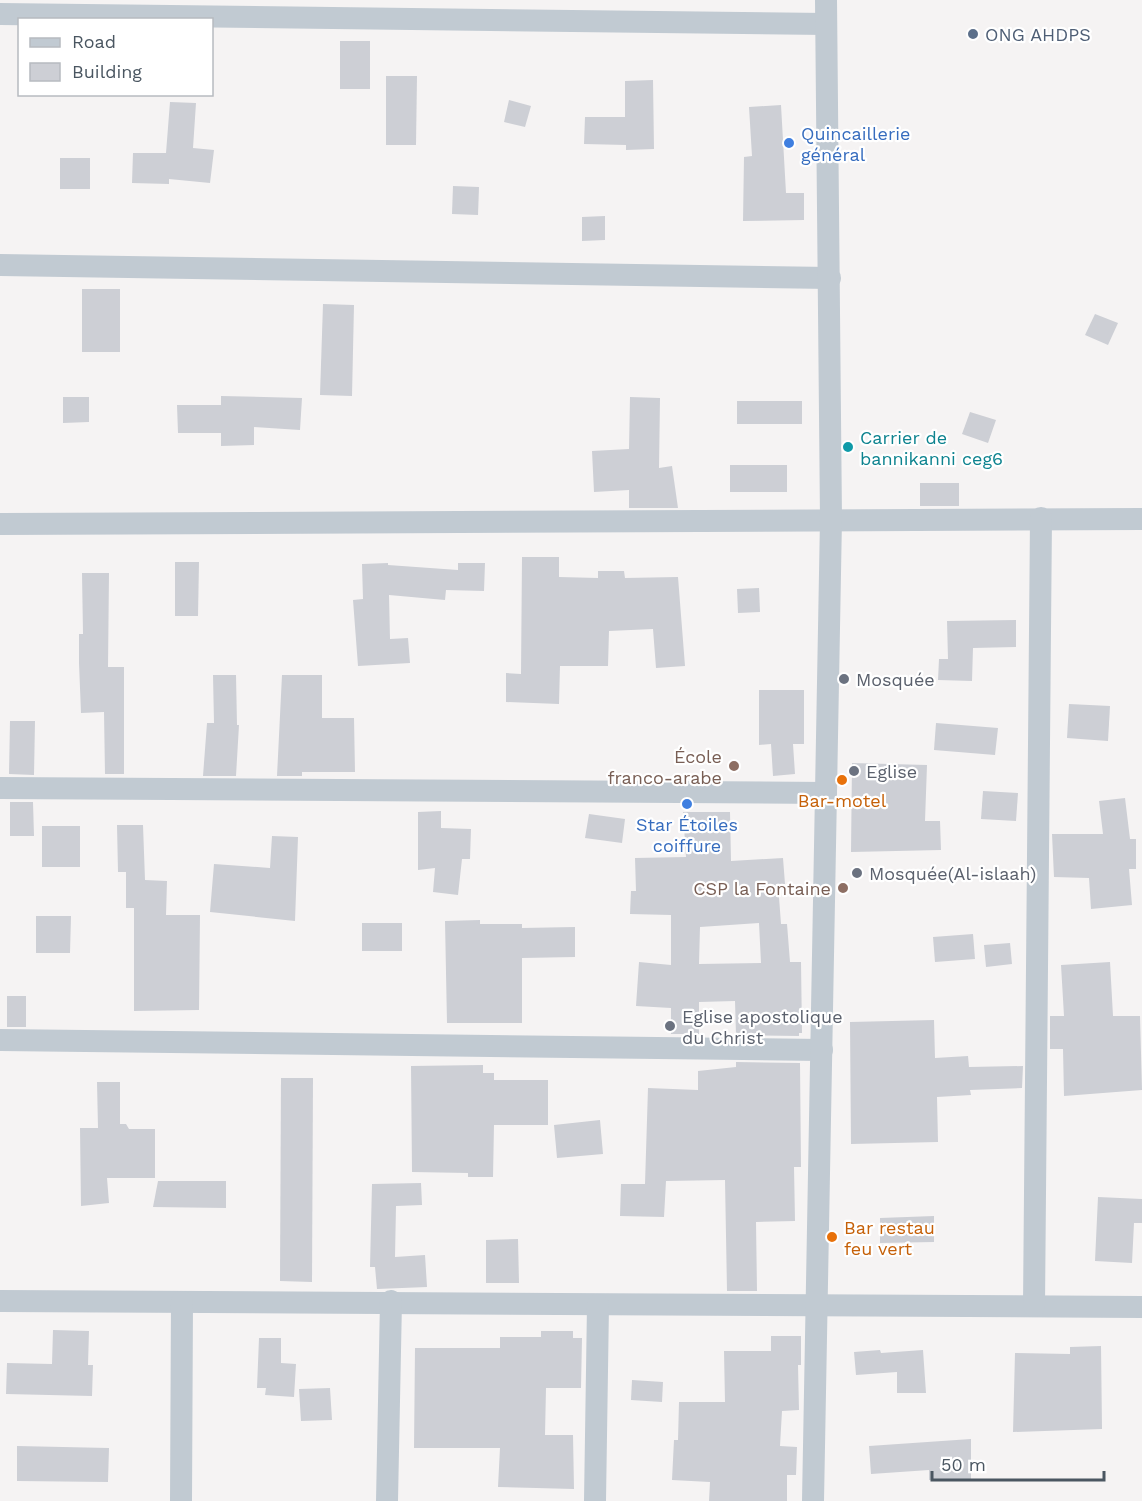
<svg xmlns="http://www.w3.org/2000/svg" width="1142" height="1501" viewBox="0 0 1142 1501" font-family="'Work Sans',sans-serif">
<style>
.building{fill:#cdcfd5;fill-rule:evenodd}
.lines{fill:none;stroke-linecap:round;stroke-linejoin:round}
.street{stroke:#c1cad2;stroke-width:22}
.service-dot{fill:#5c6f8a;stroke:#fff;stroke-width:2}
.shop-dot{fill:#3f7fe0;stroke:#fff;stroke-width:2}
.culture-dot{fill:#0f9aa8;stroke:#fff;stroke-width:2}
.worship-dot{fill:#6b7280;stroke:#fff;stroke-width:2}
.education-dot{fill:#8d6e63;stroke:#fff;stroke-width:2}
.food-dot{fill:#e8710a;stroke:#fff;stroke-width:2}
.labels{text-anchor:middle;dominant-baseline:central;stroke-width:4.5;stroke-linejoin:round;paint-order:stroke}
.service-label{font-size:18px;fill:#4e5e75;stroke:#fff;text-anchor:start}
.shop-label{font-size:18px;fill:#366cbe;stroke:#fff;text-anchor:start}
.culture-label{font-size:18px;fill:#0d838f;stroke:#fff;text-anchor:start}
.worship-label{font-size:18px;fill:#5b616d;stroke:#fff;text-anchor:start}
.education-label{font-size:18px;fill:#785e54;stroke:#fff;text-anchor:end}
.food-label{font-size:18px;fill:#c56008;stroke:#fff}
</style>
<rect width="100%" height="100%" fill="#f5f3f3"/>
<!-- building -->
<g class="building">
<rect x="340" y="41" width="30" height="48"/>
<polygon points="386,76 417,76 416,145 386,145"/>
<polygon points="653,80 654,149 626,150 626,145 584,144 585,117 625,117 625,81"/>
<polygon points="509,100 531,106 525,127 504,122"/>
<polygon points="170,102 196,103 193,148 214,150 210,183 169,179 169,184 132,183 133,153 166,153"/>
<polygon points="781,105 786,193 804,193 804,220 743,221 744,157 752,156 749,107"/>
<rect x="60" y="158" width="30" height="31"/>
<polygon points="453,186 479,187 478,215 452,214"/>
<polygon points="605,216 605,240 582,241 582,217"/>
<rect x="82" y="289" width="38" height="63"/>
<polygon points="323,304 354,305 352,396 320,395"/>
<polygon points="1095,314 1118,323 1108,345 1085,335"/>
<polygon points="221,396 302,398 300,430 254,427 254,445 221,446 221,433 178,433 177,405 221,405"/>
<polygon points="63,397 89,397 89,422 63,423"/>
<polygon points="630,397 660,398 659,468 672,466 678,508 629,508 629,490 594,492 592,451 629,449"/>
<rect x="737" y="401" width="65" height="23"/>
<polygon points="970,412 996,420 988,443 962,434"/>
<rect x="730" y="465" width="57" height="27"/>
<rect x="920" y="483" width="39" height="23"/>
<polygon points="522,557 559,557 559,577 598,578 598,571 624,571 625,578 678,577 685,666 656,668 653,629 609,631 608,666 560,666 559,704 506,702 506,673 521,674"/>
<polygon points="175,562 199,562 198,616 175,616"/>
<polygon points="388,563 388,565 458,570 458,563 485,563 484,591 446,590 445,600 389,595 390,639 408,638 410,663 358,666 353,600 363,599 362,564"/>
<polygon points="82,573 109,573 108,667 124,667 124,774 105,774 104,712 81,713 79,663 79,634 83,634"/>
<polygon points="759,588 760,612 738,613 737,589"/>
<polygon points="1016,620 1016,647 973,648 972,681 938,680 939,659 948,659 947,621"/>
<polygon points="213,675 236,675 237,725 239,725 236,776 203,776 207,723 214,723"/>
<polygon points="282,675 322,675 322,718 354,718 355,772 302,772 302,776 277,776"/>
<polygon points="759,690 804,690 804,744 793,744 795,774 773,776 771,744 759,745"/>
<polygon points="1069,704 1110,706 1108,741 1067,738"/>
<polygon points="10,721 35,721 34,775 9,774"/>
<polygon points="936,723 998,728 995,755 934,750"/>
<polygon points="852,763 927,765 925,821 940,821 941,850 851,852"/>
<polygon points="983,791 1018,793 1016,821 981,819"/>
<polygon points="1125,798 1130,839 1136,839 1136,869 1129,869 1132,905 1091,909 1089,878 1054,877 1052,834 1103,834 1099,801"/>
<polygon points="10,802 33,802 34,836 10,836"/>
<polygon points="441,811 441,828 471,829 470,859 462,859 458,895 433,892 435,868 418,870 418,812"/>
<path d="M683 812H730L731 861 783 858 785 884H778L781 924H787L790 962H801L802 1033H799V1036L736 1035 735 1001 699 1002V1034H671V1008L636 1006 639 962 671 965V915L630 914 631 891H636L635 858 686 857ZM759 923 761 963 699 964 700 927Z"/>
<polygon points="589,814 625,819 622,843 585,838"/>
<polygon points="117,825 143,825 145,880 167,881 166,915 200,915 199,1010 134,1011 134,908 126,908 126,872 118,872"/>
<rect x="42" y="826" width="38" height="41"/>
<polygon points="272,836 298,837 295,921 210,912 214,864 270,868"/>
<polygon points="36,916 71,916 70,953 36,953"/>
<polygon points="480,920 480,924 522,924 522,928 575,927 575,957 522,958 522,1023 447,1023 445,921"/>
<rect x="362" y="923" width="40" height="28"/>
<polygon points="973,934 975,959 935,962 933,937"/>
<polygon points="1010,943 1012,964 986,967 984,945"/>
<polygon points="1110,962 1113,1016 1140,1016 1142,1090 1064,1096 1063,1049 1050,1049 1050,1016 1064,1016 1061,965"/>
<rect x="7" y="996" width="19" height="31"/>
<polygon points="934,1020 935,1058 968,1056 969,1067 1023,1066 1022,1088 970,1090 971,1095 937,1097 938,1142 851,1144 850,1022"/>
<polygon points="736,1062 800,1063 801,1167 794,1167 795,1221 756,1222 757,1291 727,1291 725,1180 666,1181 664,1217 620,1216 621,1184 645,1184 648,1088 698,1090 698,1071 736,1067"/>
<polygon points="483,1065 483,1073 494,1073 494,1080 548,1080 548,1125 494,1125 493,1177 468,1177 468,1173 412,1172 411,1066"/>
<polygon points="281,1078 313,1078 312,1282 280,1281"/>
<polygon points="97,1082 120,1082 120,1124 126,1124 129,1129 155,1129 155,1178 107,1178 109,1203 81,1206 80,1128 98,1128"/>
<polygon points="600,1120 603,1154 557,1158 554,1125"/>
<polygon points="158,1181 226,1181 226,1208 153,1207"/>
<polygon points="421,1183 422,1205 396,1206 395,1257 425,1255 427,1287 377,1289 375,1267 370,1267 372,1184"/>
<polygon points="1098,1197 1142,1199 1142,1223 1134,1223 1132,1263 1095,1261"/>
<polygon points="934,1216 934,1242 880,1243 880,1218"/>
<polygon points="518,1239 519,1283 486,1283 486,1240"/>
<polygon points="53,1330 89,1331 88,1365 93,1365 92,1396 6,1394 7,1363 52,1364"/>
<polygon points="541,1331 573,1331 573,1338 582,1338 581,1388 546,1388 545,1435 573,1435 574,1489 498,1487 500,1448 414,1448 415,1348 500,1348 500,1337 541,1337"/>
<polygon points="771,1336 801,1336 801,1365 798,1365 799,1410 782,1411 780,1446 797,1447 796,1475 787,1475 787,1501 709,1501 710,1482 672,1480 674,1440 678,1440 679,1402 725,1402 724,1351 771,1351"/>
<polygon points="259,1338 281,1338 281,1363 296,1364 294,1397 265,1395 266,1388 257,1388"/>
<polygon points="1101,1346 1102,1429 1013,1432 1015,1353 1070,1354 1070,1347"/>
<polygon points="880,1350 881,1353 923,1350 926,1393 897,1393 897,1372 856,1375 854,1352"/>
<polygon points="632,1380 663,1382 662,1402 631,1400"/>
<polygon points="330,1388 332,1420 301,1421 299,1389"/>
<polygon points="971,1439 971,1479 929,1480 929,1470 871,1474 869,1446"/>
<polygon points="17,1446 109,1448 108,1482 17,1481"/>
</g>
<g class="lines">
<!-- street -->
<g class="street">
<polyline points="0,14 826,24"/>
<polyline points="0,265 830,278"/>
<polyline points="0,524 1142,519"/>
<polyline points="0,788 826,793"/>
<polyline points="0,1040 822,1050"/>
<polyline points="0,1301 1142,1307"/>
<polyline points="1034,1306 1041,518"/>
<polyline points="181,1501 182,1302"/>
<polyline points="387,1501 391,1301"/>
<polyline points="595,1501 598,1305"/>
<polyline points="813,1501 831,519 826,0"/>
</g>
</g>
<!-- markers -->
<circle class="service-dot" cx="973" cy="34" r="6"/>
<g class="shop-dot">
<circle cx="789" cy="143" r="6"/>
<circle cx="687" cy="804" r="6"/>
</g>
<circle class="culture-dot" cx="848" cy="447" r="6"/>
<g class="worship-dot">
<circle cx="844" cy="679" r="6"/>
<circle cx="854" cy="771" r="6"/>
<circle cx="857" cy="873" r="6"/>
<circle cx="670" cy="1026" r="6"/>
</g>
<g class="education-dot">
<circle cx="734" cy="766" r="6"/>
<circle cx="843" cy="888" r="6"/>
</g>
<g class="food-dot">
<circle cx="842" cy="780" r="6"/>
<circle cx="832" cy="1237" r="6"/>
</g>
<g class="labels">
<!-- service labels -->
<g class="service-label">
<text x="985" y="34">ONG AHDPS</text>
</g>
<!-- shop labels -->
<g class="shop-label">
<text x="801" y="133">Quincaillerie<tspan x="801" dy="21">général</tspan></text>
<text x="687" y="824" text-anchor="middle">Star Étoiles<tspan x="687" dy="21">coiffure</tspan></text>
</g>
<!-- culture labels -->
<g class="culture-label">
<text x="860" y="437">Carrier de<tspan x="860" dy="21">bannikanni ceg6</tspan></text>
</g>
<!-- worship labels -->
<g class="worship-label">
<text x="856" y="679">Mosquée</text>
<text x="866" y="771">Eglise</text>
<text x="869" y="873">Mosquée(Al-islaah)</text>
<text x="682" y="1016">Eglise apostolique<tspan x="682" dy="21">du Christ</tspan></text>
</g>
<!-- education labels -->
<g class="education-label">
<text x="722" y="756">École<tspan x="722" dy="21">franco-arabe</tspan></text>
<text x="831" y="888">CSP la Fontaine</text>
</g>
<!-- food labels -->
<g class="food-label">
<text x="842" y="800">Bar-motel</text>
<text x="844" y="1227" text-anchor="start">Bar restau<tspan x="844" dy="21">feu vert</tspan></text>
</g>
</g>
<!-- legend -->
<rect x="18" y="18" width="195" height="78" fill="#ffffff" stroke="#b7bbc0" stroke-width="1.5"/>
<rect x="30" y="38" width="30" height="9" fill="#c1cad2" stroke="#b7bbc0" stroke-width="1.5"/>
<text x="72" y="48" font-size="18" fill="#4a5661">Road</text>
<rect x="30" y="63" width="30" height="18" fill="#cdcfd5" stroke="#b7bbc0" stroke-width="1.5"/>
<text x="72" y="78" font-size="18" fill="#4a5661">Building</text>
<!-- scale -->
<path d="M932 1471v9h172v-9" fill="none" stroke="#4a5661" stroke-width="3"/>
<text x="941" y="1471" font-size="18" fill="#4a5661" stroke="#ffffff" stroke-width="4.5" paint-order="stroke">50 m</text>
</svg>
